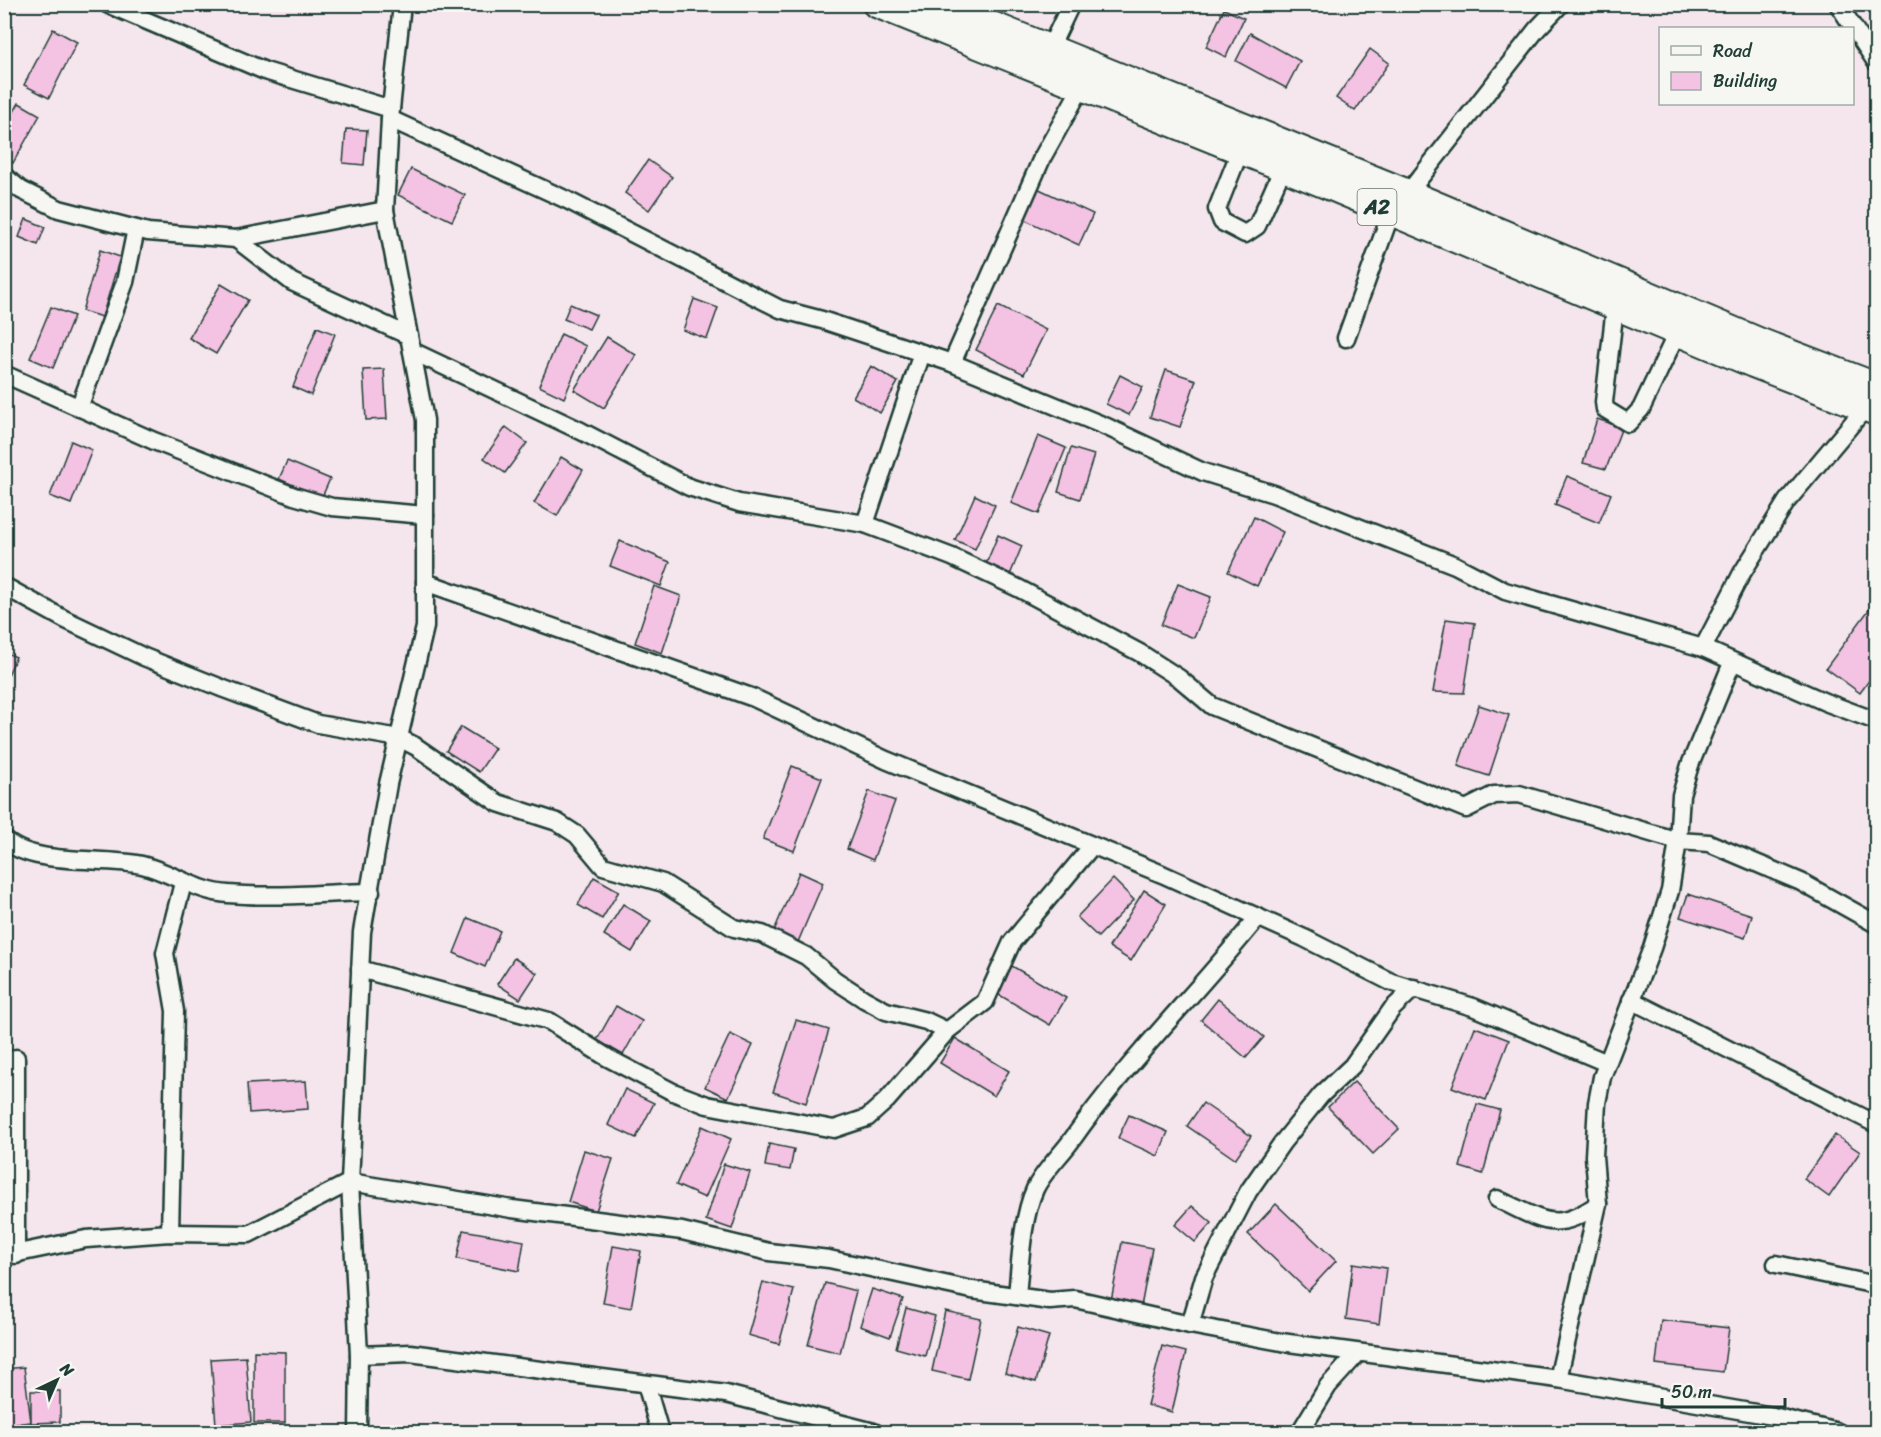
<svg xmlns="http://www.w3.org/2000/svg" width="1881" height="1437" viewBox="0 0 1881 1437" font-family="Sriracha,sans-serif">
<style>
.building{fill:#f4c2e2;stroke:#1f3d34;stroke-width:1.5}
.lines{fill:none;stroke-linecap:round;stroke-linejoin:round}
.minor-casing{stroke:#1f3d34;stroke-width:21}
.highway-casing{stroke:#1f3d34;stroke-width:30}
.minor{stroke:#f6f6f2;stroke-width:16}
.highway{stroke:#f6f6f2;stroke-width:26}
.labels{text-anchor:middle;dominant-baseline:central;stroke-width:4.5;stroke-linejoin:round;paint-order:stroke}
.shield{fill:#f6f6f2;stroke:#60746d;stroke-width:1.5}
.shield-label{font-size:21px;font-weight:bold;fill:#1f3d34}
</style>
<rect width="100%" height="100%" fill="#f5e6ed"/>
<filter id="ink" filterUnits="userSpaceOnUse"><feTurbulence type="fractalNoise" baseFrequency=".0167" numOctaves="2"/><feDisplacementMap in="SourceGraphic" scale="12" xChannelSelector="R" yChannelSelector="G"/><feConvolveMatrix kernelMatrix="1 2 1 2 8 2 1 2 1" color-interpolation-filters="sRGB"/></filter>
<g filter="url(#ink)">
<!-- building -->
<g class="building">
<polygon points="1224,9 1244,18 1226,57 1206,47"/>
<polygon points="53,29 77,42 49,98 24,85"/>
<polygon points="1250,33 1300,61 1286,88 1236,61"/>
<polygon points="1370,49 1389,63 1355,111 1336,98"/>
<polygon points="19,103 40,115 13,163 4,158 4,129"/>
<polygon points="346,129 367,130 364,165 343,163"/>
<polygon points="648,160 672,177 649,210 625,193"/>
<polygon points="411,169 465,195 452,221 398,195"/>
<polygon points="1037,188 1093,214 1079,245 1023,219"/>
<polygon points="26,219 45,227 38,245 19,237"/>
<polygon points="100,250 120,257 102,317 82,311"/>
<polygon points="221,284 248,300 216,354 189,338"/>
<polygon points="694,299 718,308 707,339 683,330"/>
<polygon points="570,304 596,315 589,329 564,319"/>
<polygon points="998,306 1046,330 1024,374 976,350"/>
<polygon points="51,307 74,316 53,368 30,358"/>
<polygon points="317,327 335,334 311,395 293,387"/>
<polygon points="561,334 586,346 564,398 539,386"/>
<polygon points="607,337 636,355 604,408 574,390"/>
<polygon points="871,366 898,382 880,413 853,397"/>
<polygon points="384,369 387,419 366,420 363,370"/>
<polygon points="1166,370 1196,380 1180,427 1150,417"/>
<polygon points="1120,375 1143,387 1129,415 1106,404"/>
<polygon points="1597,419 1622,427 1606,469 1583,463"/>
<polygon points="506,427 527,443 505,473 484,458"/>
<polygon points="1038,436 1066,448 1039,514 1011,503"/>
<polygon points="71,441 92,450 71,504 50,496"/>
<polygon points="1071,448 1094,455 1080,499 1058,492"/>
<polygon points="561,457 583,470 557,516 534,503"/>
<polygon points="287,461 330,479 322,497 279,479"/>
<polygon points="1567,476 1611,494 1599,523 1555,505"/>
<polygon points="975,495 995,505 975,549 955,540"/>
<polygon points="1254,517 1283,532 1257,586 1228,572"/>
<polygon points="998,535 1022,546 1010,575 986,564"/>
<polygon points="620,541 670,562 661,586 610,566"/>
<polygon points="1178,584 1211,597 1194,638 1161,625"/>
<polygon points="654,586 681,596 662,653 635,643"/>
<polygon points="1876,600 1876,671 1860,693 1826,668"/>
<polygon points="1446,619 1475,623 1464,693 1433,692"/>
<polygon points="4,652 16,657 4,684"/>
<polygon points="1479,705 1509,715 1489,776 1458,766"/>
<polygon points="461,727 495,748 479,772 446,751"/>
<polygon points="792,766 822,778 794,851 763,839"/>
<polygon points="869,791 895,801 873,860 847,849"/>
<polygon points="799,872 823,883 798,942 774,931"/>
<polygon points="594,877 619,891 602,919 578,905"/>
<polygon points="1113,879 1134,900 1098,937 1077,917"/>
<polygon points="1144,890 1166,904 1131,961 1109,947"/>
<polygon points="1688,894 1752,915 1745,938 1680,917"/>
<polygon points="623,904 651,921 632,952 604,935"/>
<polygon points="468,918 500,931 485,967 454,953"/>
<polygon points="514,958 537,973 520,999 497,984"/>
<polygon points="1012,966 1066,998 1050,1025 996,993"/>
<polygon points="1218,999 1264,1037 1246,1058 1201,1020"/>
<polygon points="616,1006 642,1021 623,1055 597,1040"/>
<polygon points="796,1020 829,1030 806,1103 773,1092"/>
<polygon points="1475,1027 1509,1040 1486,1100 1452,1087"/>
<polygon points="730,1034 753,1045 728,1098 705,1087"/>
<polygon points="955,1038 1009,1071 994,1096 940,1063"/>
<polygon points="306,1081 308,1109 249,1113 247,1084"/>
<polygon points="1354,1082 1399,1129 1373,1154 1328,1107"/>
<polygon points="625,1089 654,1103 636,1138 608,1125"/>
<polygon points="1203,1103 1251,1136 1235,1159 1187,1126"/>
<polygon points="1477,1104 1500,1110 1483,1174 1460,1167"/>
<polygon points="1129,1115 1168,1132 1158,1156 1118,1138"/>
<polygon points="702,1126 731,1139 705,1198 676,1185"/>
<polygon points="1835,1135 1860,1152 1829,1197 1804,1179"/>
<polygon points="769,1144 794,1149 790,1170 765,1166"/>
<polygon points="584,1150 613,1159 596,1211 568,1202"/>
<polygon points="724,1164 750,1172 732,1229 706,1220"/>
<polygon points="1276,1204 1336,1261 1308,1291 1248,1234"/>
<polygon points="1192,1206 1212,1223 1195,1242 1175,1225"/>
<polygon points="463,1230 524,1241 519,1271 457,1259"/>
<polygon points="1122,1242 1152,1248 1141,1307 1111,1301"/>
<polygon points="613,1246 641,1251 631,1308 603,1303"/>
<polygon points="1353,1263 1386,1268 1379,1324 1346,1319"/>
<polygon points="763,1282 794,1290 779,1344 748,1335"/>
<polygon points="825,1283 856,1291 840,1353 808,1345"/>
<polygon points="872,1289 903,1299 890,1337 860,1326"/>
<polygon points="906,1308 935,1316 925,1356 896,1348"/>
<polygon points="945,1311 981,1319 968,1379 932,1371"/>
<polygon points="1661,1320 1729,1328 1723,1372 1656,1364"/>
<polygon points="1018,1327 1049,1336 1036,1382 1005,1373"/>
<polygon points="1162,1346 1186,1352 1172,1412 1147,1405"/>
<polygon points="254,1351 285,1352 285,1423 254,1423"/>
<polygon points="246,1357 251,1422 216,1425 211,1359"/>
<polygon points="24,1367 31,1422 4,1425 4,1369"/>
<polygon points="31,1391 60,1391 60,1422 31,1423"/>
</g>
<g class="lines">
<defs>
<g id="minor">
<polyline points="107,4 265,71 391,109"/>
<polyline points="1838,4 1876,62"/>
<polyline points="1049,50 1071,4"/>
<polyline points="390,119 567,200 780,309 822,320 952,363 1107,427 1203,472 1274,494 1455,565 1505,591 1703,648 1825,702 1876,721"/>
<polyline points="1240,151 1217,209 1222,222 1245,234 1257,226 1283,168"/>
<polyline points="4,176 21,190 59,209 148,232 236,239 385,210"/>
<polyline points="1408,193 1537,29 1561,4"/>
<polyline points="236,239 292,282 409,336"/>
<polyline points="1615,307 1604,402 1605,409 1628,423 1641,409 1677,333"/>
<polyline points="1346,338 1391,213"/>
<polyline points="412,351 581,431 689,487 739,503 865,524 952,557 1018,588 1140,653 1179,678 1212,706 1466,809 1494,795 1519,794 1678,841 1709,843 1801,882 1876,924"/>
<polyline points="952,363 1042,158 1081,88"/>
<polyline points="4,374 154,441 294,496 332,507 425,515"/>
<polyline points="79,408 125,282 136,229"/>
<polyline points="865,524 922,353"/>
<polyline points="425,582 754,698 886,760 1162,874 1304,938 1391,982 1473,1007 1607,1063"/>
<polyline points="4,586 64,619 144,657 224,689 318,724 399,738 415,746 498,803 557,822 577,835 603,866 663,883 734,928 762,934 806,956 835,980 864,999 886,1011 926,1021 947,1031"/>
<polyline points="1703,648 1742,573 1787,501 1866,407"/>
<path d="M4 839C32 867 104 856 142 865 171 872 197 892 228 894 275 898 324 893 371 892"/>
<polyline points="360,969 549,1021 608,1058 673,1092 707,1105 834,1129 867,1118 887,1100 947,1031 985,1002 1012,942 1092,846"/>
<polyline points="1631,1000 1876,1124"/>
<polyline points="16,1058 16,1255"/>
<path d="M1497 1199C1541 1219 1555 1235 1598 1204"/>
<polyline points="170,1233 175,1011 165,953 183,883"/>
<polyline points="4,1256 86,1239 170,1233 249,1234 350,1182 512,1209 682,1231 769,1252 829,1259 972,1290 1050,1301 1075,1299 1190,1325 1281,1342 1558,1379 1773,1416 1838,1432"/>
<polyline points="1776,1264 1876,1285"/>
<path d="M1017 1296C1020 1265 1022 1217 1035 1189 1043 1172 1060 1156 1071 1141 1127 1061 1197 993 1258 917"/>
<polyline points="1190,1325 1204,1277 1248,1192 1282,1143 1321,1095 1352,1066 1392,1009 1414,988"/>
<polyline points="359,1355 410,1353 726,1394 874,1432"/>
<polyline points="1558,1379 1598,1204 1594,1156 1597,1103 1602,1077 1652,948 1670,891 1678,841 1681,795 1690,765 1732,663"/>
<polyline points="646,1384 660,1432"/>
<polyline points="358,1432 359,1355 350,1182 362,932 388,784 425,627 425,420 385,210 390,119 402,4"/>
<polyline points="1300,1432 1328,1386 1358,1353"/>
</g>
<g id="highway">
<polyline points="876,4 1336,189 1753,364 1876,412"/>
<polyline points="940,4 1408,193 1761,342 1876,386"/>
</g>
</defs>
<!-- minor casing -->
<use href="#minor" class="minor-casing"/>
<!-- highway casing -->
<use href="#highway" class="highway-casing"/>
<!-- minor -->
<use href="#minor" class="minor"/>
<!-- highway -->
<use href="#highway" class="highway"/>
</g>
</g>
<g class="labels">
<!-- shield labels -->
<rect class="shield" x="1357.5" y="189" width="39" height="36" rx="4.5"/>
<g class="shield-label">
<text x="1377" y="207">A2</text>
</g>
</g>
<!-- margin -->
<rect width="1881" height="1437" fill="none" stroke="#f6f6f2" stroke-width="24"/>
<rect x="12" y="12" width="1857" height="1413" fill="none" stroke="#1f3d34" stroke-width="2" filter="url(#ink)"/>
<!-- legend -->
<rect x="1659" y="27" width="195" height="78" fill="#f6f6f2" stroke="#a0aca6" stroke-width="1.5"/>
<rect x="1671" y="46" width="30" height="9" fill="#f6f6f2" stroke="#a0aca6" stroke-width="1.5"/>
<text x="1713" y="57" font-size="18" fill="#1f3d34">Road</text>
<rect x="1671" y="72" width="30" height="18" fill="#f4c2e2" stroke="#a0aca6" stroke-width="1.5"/>
<text x="1713" y="87" font-size="18" fill="#1f3d34">Building</text>
<!-- north arrow -->
<g transform="translate(57 1380) rotate(44)" stroke="#f6f6f2" stroke-width="4.5" paint-order="stroke">
<path d="M0-4.5L10 22L0 15L-10 22Z" fill="#1f3d34"/>
<text y="-9" font-size="16" font-weight="bold" text-anchor="middle" fill="#1f3d34">N</text>
</g>
<!-- scale -->
<path d="M1662 1398v9h123v-9" fill="none" stroke="#1f3d34" stroke-width="3"/>
<text x="1671" y="1398" font-size="18" fill="#1f3d34" stroke="#f6f6f2" stroke-width="4.5" paint-order="stroke">50 m</text>
</svg>
